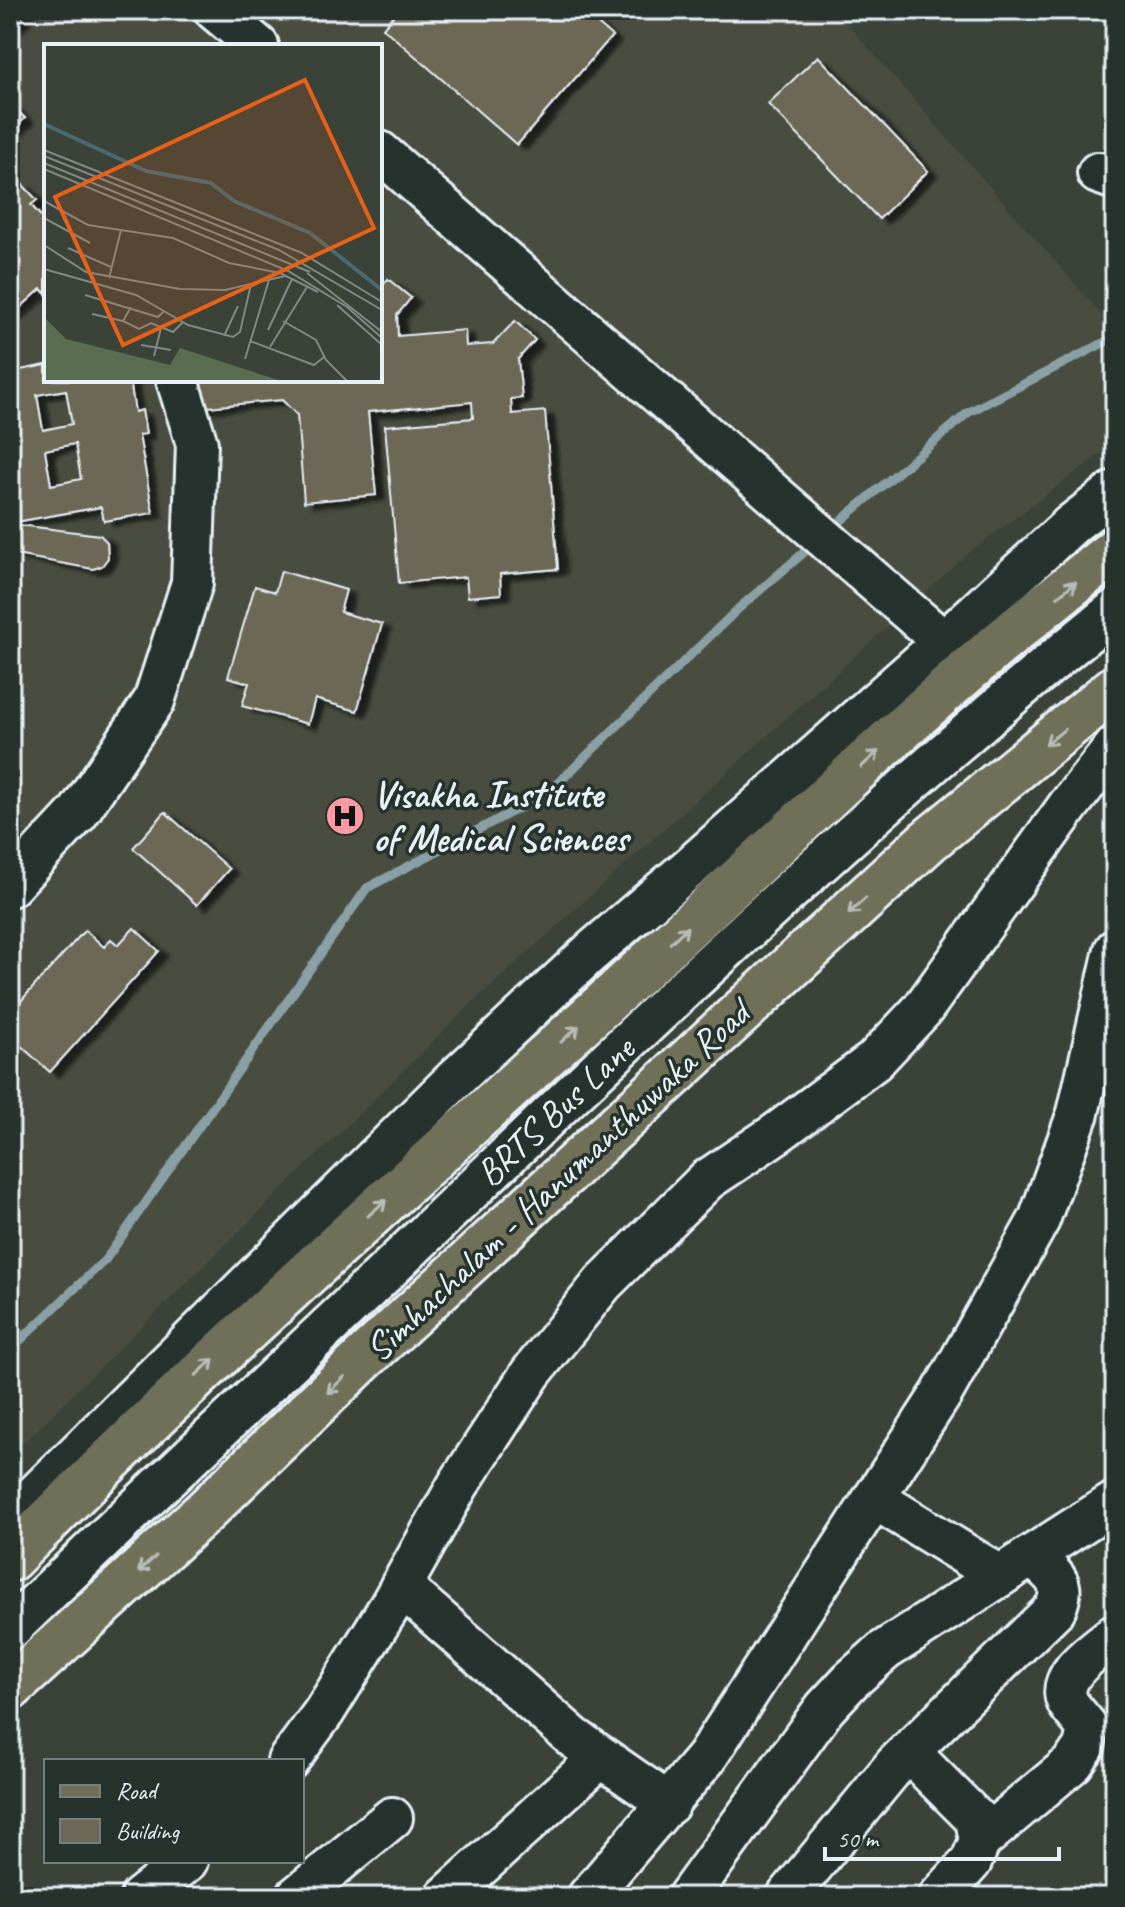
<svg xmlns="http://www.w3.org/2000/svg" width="1125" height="1907" viewBox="0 0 1125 1907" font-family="Caveat,sans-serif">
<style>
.built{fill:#4a4e41;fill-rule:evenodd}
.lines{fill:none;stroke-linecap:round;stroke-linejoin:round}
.stream{stroke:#89a0a6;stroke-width:9}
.building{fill:#6c6855;stroke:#e8f1f8;stroke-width:2;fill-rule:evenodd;filter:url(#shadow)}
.minor-casing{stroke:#e8f1f8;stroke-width:46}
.major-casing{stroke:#e8f1f8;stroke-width:50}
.minor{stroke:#26332d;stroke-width:40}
.major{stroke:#706f59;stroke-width:44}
.oneway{stroke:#b8bdb8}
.labels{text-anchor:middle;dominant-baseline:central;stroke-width:7;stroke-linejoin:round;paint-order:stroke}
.poi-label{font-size:38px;font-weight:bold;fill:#e8f1f8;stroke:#26332d;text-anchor:start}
.street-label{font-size:38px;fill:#e8f1f8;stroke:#26332d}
.inset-river{fill:none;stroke:#496a70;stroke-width:4}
.inset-road{fill:none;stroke:#808985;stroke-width:2}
.view{fill:#e86118;fill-opacity:0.15;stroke:#e86118;stroke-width:4}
.inset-edge{fill:none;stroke:#e8f1f8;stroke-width:4}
</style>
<defs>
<filter id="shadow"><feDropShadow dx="9" dy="5" stdDeviation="2" flood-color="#0009"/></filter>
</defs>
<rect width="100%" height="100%" fill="#3b4339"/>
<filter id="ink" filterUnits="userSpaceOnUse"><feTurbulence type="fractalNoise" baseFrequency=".0125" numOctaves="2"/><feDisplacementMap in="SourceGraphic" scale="16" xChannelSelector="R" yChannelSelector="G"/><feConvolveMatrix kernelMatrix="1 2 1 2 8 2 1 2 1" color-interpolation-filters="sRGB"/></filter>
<g filter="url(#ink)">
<!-- built -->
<path class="built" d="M10 10H835L1115 330V443L971 551 472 1003 10 1456ZM46 46H380V380H46Z"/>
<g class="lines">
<!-- stream -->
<g class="stream">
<polyline points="829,531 969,412 1115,337"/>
<polyline points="10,1350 106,1259 367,888 548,793 738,609 815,543"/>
</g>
</g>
<!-- building -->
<g class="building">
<polygon points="10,10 28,10 10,30"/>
<polygon points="398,10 581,10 612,36 517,145 383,28"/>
<polygon points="818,56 928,171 879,219 768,104"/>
<polygon points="10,104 25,118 12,131 10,129"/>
<polygon points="10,183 16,190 22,184 37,200 31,205 46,222 46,294 41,289 10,317"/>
<polygon points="388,279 411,298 397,315 398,336 465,330 466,346 493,344 515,321 535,340 518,359 522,398 511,399 512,414 545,411 558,569 500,574 501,594 468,597 466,577 399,583 385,426 473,418 472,402 368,412 376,495 304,502 297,415 282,400 197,408 194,380 380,380 380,289"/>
<path d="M46 365V380H130L135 412 142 410 146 434 139 435 153 513 104 521 101 507 10 523V372ZM66 390 72 424 43 430 37 395ZM75 444 81 479 51 485 45 450Z"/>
<polygon points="10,524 100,535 107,542 108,558 102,566 93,569 10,554"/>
<polygon points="281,571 346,590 340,612 382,624 357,711 315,699 308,724 242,706 249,683 228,677 255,586 275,592"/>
<polygon points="165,812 229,869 197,905 133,848"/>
<polygon points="134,928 159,951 50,1072 10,1036 10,1013 85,930 104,947 111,939 118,945"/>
</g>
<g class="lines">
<defs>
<g id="minor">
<polyline points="215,10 258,46"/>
<polyline points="380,152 944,642"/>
<polyline points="1098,173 1115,179"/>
<polyline points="10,886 78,813 154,701 192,583 197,444 177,380"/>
<polyline points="874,1498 1000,1576"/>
<polyline points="10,1520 457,1077 591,952 689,868 944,642 1072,524 1115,491"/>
<polyline points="401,1586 574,1738 669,1804"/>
<path d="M10 1629C135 1508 262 1390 388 1270 624 1044 860 816 1115 610"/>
<polyline points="909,1752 976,1819 980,1841 971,1862 939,1897"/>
<polyline points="288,1761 324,1712 390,1606 458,1485 531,1373 603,1283 707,1180 777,1133 874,1061 922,1010 1069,805 1115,747"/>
<path d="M980 1841 1073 1763 1084 1747 1088 1728C1082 1720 1073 1711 1068 1703 1054 1675 1098 1649 1115 1634"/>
<polyline points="141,1897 187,1861"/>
<polyline points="296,1897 392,1818"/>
<polyline points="446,1897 601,1757"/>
<polyline points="588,1897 706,1758 942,1393 1039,1220 1078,1113 1115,950"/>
<polyline points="688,1897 825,1708 851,1680 885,1650 1115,1502"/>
<path d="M787 1897 896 1764 1055 1609C1068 1581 1051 1574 1032 1556"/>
</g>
<g id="major">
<path d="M10 1559C206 1361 413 1176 620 989 743 878 861 762 987 654 1029 618 1072 584 1115 550"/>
<polyline points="10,1688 203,1513 364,1358 928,841 1115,688"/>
</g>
</defs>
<!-- minor casing -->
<use href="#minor" class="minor-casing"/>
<!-- major casing -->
<use href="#major" class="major-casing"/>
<!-- minor -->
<use href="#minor" class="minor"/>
<!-- major -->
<use href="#major" class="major"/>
</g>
<!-- one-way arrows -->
<defs><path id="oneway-shaft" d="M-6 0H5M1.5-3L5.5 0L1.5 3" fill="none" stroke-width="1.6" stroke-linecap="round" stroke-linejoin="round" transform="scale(2)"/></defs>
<g class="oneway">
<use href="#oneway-shaft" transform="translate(1067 589) rotate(-39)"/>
<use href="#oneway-shaft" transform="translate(1055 737) rotate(141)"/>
<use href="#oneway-shaft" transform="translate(870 759) rotate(-43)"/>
<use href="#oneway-shaft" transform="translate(857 906) rotate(138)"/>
<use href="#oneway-shaft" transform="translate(679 935) rotate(-43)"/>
<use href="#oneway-shaft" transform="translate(570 1034) rotate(-42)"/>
<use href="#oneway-shaft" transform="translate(377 1208) rotate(-42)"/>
<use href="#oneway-shaft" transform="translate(205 1367) rotate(-43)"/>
<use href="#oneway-shaft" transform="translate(336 1385) rotate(136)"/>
<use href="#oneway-shaft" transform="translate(147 1564) rotate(138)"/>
</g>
</g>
<!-- icons -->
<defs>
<symbol id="hospital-disc" viewBox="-11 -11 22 22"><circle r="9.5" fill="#ff9aa2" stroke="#26332d"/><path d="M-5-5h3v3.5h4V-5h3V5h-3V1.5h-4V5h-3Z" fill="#111"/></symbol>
</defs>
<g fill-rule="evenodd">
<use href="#hospital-disc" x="323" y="794" width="44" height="44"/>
</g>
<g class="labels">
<!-- poi labels -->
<g class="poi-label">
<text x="373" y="794">Visakha Institute<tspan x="373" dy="44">of Medical Sciences</tspan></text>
</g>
<!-- street labels -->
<g class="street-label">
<text transform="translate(555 1111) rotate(-43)">BRTS Bus Lane</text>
<text transform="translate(557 1181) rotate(-43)">Simhachalam - Hanumanthuwaka Road</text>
</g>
</g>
<!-- overview -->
<g transform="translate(44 44)">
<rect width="338" height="338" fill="#3b4339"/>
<path d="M0 273 22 295 126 321 136 304 237 337H0Z" fill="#596d51"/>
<path class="inset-river" d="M0 80 102 127 167 139 190 157 266 189 338 246"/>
<path class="inset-road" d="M0 106 258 209 338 258M0 112 235 206 338 266M0 119 266 228M0 125 244 227 303 263 338 294M0 157 44 181 129 194 185 219 236 229 274 248M0 174 46 199M0 201 42 228 136 245 181 246 241 232M24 204 67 223M0 225 92 251 144 281 189 293 196 288 207 240M263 229 338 288M65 234 77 186M41 251 114 273 120 267M293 261 338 301M48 270 79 277 87 263M79 277 95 285 107 279 129 288 139 278M239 277 272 296 282 316 303 337M224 286 248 235M180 292 194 262M206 297 270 321 280 313M97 301 127 306M226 303 263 243M110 312 117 284M201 315 225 236"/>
<path class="view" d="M261 36 330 184 79 301 11 153Z"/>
<rect width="338" height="338" class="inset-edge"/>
</g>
<!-- margin -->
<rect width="1125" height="1907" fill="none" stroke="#26332d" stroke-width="40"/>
<rect x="20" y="20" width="1085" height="1867" fill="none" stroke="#e8f1f8" stroke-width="3" filter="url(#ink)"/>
<!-- legend -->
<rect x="44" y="1759" width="260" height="104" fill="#26332d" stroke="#747f7e" stroke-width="2"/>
<rect x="60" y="1785" width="40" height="12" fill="#706f59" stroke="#747f7e" stroke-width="2"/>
<text x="116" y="1799" font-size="24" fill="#e8f1f8">Road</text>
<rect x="60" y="1819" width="40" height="24" fill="#6c6855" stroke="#747f7e" stroke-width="2"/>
<text x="116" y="1839" font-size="24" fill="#e8f1f8">Building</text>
<!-- scale -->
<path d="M825 1847v12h234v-12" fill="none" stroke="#e8f1f8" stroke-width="4"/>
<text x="837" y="1847" font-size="24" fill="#e8f1f8" stroke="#26332d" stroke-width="6" paint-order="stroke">50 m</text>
</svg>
